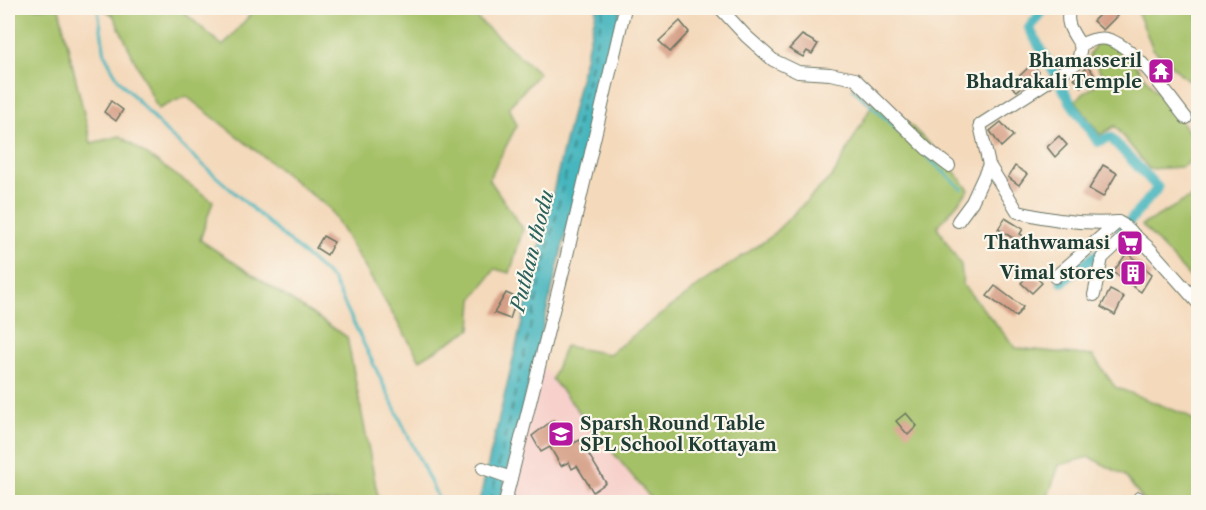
<svg xmlns="http://www.w3.org/2000/svg" width="1206" height="510" viewBox="0 0 1206 510" font-family="'Libre Caslon Text',serif">
<style>
.built{fill:#f7d0cb}
.green{fill:#a5c168;stroke:#627f4e;stroke-width:1.5}
.water{fill:#46b6be;stroke:#327a79;stroke-width:1.5}
.lines{fill:none;stroke-linecap:round;stroke-linejoin:round}
.stream{stroke:#46b6be;stroke-width:3}
.canal{stroke:#46b6be;stroke-width:10}
.ferry{stroke:#2b615d;stroke-width:1.5;stroke-dasharray:8 6;stroke-linecap:butt}
.building{fill:#d59f86}
.minor-casing{stroke:#6a7463;stroke-width:14}
.minor{stroke:#fff;stroke-width:12}
.labels{text-anchor:middle;dominant-baseline:central;stroke-width:4.5;stroke-linejoin:round;paint-order:stroke}
.poi-label{font-size:18px;font-weight:bold;fill:#1f3d34;stroke:#fbf7ec;text-anchor:end}
.water-label{font-size:20px;font-style:italic;fill:#2b615d;stroke:#fbf7ec}
</style>
<rect width="100%" height="100%" fill="#fbf7ec"/>
<filter id="ink" filterUnits="userSpaceOnUse"><feTurbulence type="fractalNoise" baseFrequency=".0167" numOctaves="2"/><feDisplacementMap in="SourceGraphic" scale="12" xChannelSelector="R" yChannelSelector="G"/><feConvolveMatrix kernelMatrix="1 2 1 2 8 2 1 2 1" color-interpolation-filters="sRGB"/></filter>
<filter id="wash" filterUnits="userSpaceOnUse"><feTurbulence type="fractalNoise" baseFrequency=".008" numOctaves="4" result="noise"/><feDisplacementMap in="SourceGraphic" scale="24" xChannelSelector="R" yChannelSelector="G"/><feGaussianBlur stdDeviation="1.35" result="paint"/><feColorMatrix in="noise" values="0 0 0 0 0 0 0 0 0 0 0 0 0 0 0 0 0 1.4 0 .05"/><feComposite in="paint" operator="in"/></filter>
<g filter="url(#wash)">
<rect width="100%" height="100%" fill="#f4d9bb"/>
<!-- built -->
<polygon class="built" points="542,366 651,502 509,502"/>
<!-- green -->
<g class="green">
<polygon points="8,8 59,8 91,143 120,136 213,201 200,240 347,337 379,502 8,502"/>
<polygon points="102,8 179,8 223,46 256,8 465,8 539,73 509,107 517,125 489,179 523,229 510,273 495,269 473,299 471,329 420,360 330,209 186,96 158,109 113,15"/>
<polygon points="1136,8 1198,8 1198,89 1153,49"/>
<polygon points="1097,42 1112,45 1128,56 1198,143 1198,155 1182,167 1149,169 1115,126 1100,135 1075,100 1105,78 1089,56"/>
<polygon points="878,94 943,157 969,190 937,227 961,265 963,285 1016,348 1093,356 1115,387 1186,415 1198,424 1198,489 1194,502 1145,502 1124,475 1089,457 1059,465 1046,502 654,502 552,379 565,346 609,354 701,284 769,238 834,174"/>
<polygon points="1198,193 1198,286 1142,225"/>
</g>
<!-- water -->
<polygon class="water" points="597,8 621,8 500,502 479,502"/>
<g class="lines">
<!-- stream -->
<g class="stream">
<polyline points="95,8 98,10 105,55 118,79 167,133 333,280 440,502"/>
<polyline points="853,89 962,189"/>
</g>
<!-- canal -->
<polyline class="canal" points="1045,8 1029,28 1071,103 1098,142 1110,137 1158,188 1110,244 1062,282"/>
<!-- ferry -->
<g class="ferry">
<polyline points="498,467 604,8"/>
<polyline points="490,502 496,477"/>
</g>
</g>
<g id="blocks">
<!-- building -->
<g class="building">
<polygon points="1096,8 1109,8 1117,16 1103,30 1093,21 1101,13"/>
<polygon points="680,21 689,32 670,52 659,41"/>
<polygon points="802,35 818,44 812,54 807,51 803,57 789,49"/>
<polygon points="1032,64 1039,72 1017,91 1010,85"/>
<polygon points="1088,66 1095,76 1081,87 1074,78"/>
<polygon points="111,101 123,110 116,121 104,112"/>
<polygon points="1001,122 1013,136 1001,147 990,131"/>
<polygon points="1059,136 1067,145 1055,157 1047,147"/>
<polygon points="1103,165 1117,173 1103,197 1089,189"/>
<polygon points="1015,166 1027,174 1019,185 1008,177"/>
<polygon points="1005,218 1023,229 1020,234 1025,237 1021,243 998,229"/>
<polygon points="323,236 334,242 327,255 316,248"/>
<polygon points="1127,253 1152,274 1141,292 1113,272"/>
<polygon points="1031,272 1042,283 1032,293 1021,283"/>
<polygon points="995,286 1023,307 1016,317 987,296"/>
<polygon points="1110,290 1124,297 1115,315 1101,307"/>
<polygon points="506,293 517,298 510,319 494,313"/>
<polygon points="906,413 917,426 908,435 896,421"/>
<polygon points="553,420 557,427 563,423 574,443 580,440 606,483 593,492 577,466 572,469 569,462 561,466 550,447 541,452 532,436"/>
</g>
</g>
</g>
<g filter="url(#ink)">
<use href="#blocks" fill-opacity="0" stroke="#6a7463" stroke-width="1.5"/>
<g class="lines">
<defs>
<g id="minor">
<polyline points="720,8 746,36 773,60 798,72 830,74 855,79 927,149 949,166"/>
<path d="M1070 8C1064 23 1073 33 1081 46L1078 62 980 125 989 165 1018 212C1051 220 1084 225 1118 222L1122 224 1150 249 1198 303"/>
<path d="M1080 45C1088 41 1099 37 1107 39 1137 47 1167 95 1186 118"/>
<polyline points="958,221 972,202 989,165"/>
<polyline points="1055,277 1118,222"/>
<polyline points="1094,295 1102,258 1131,231"/>
<polyline points="483,468 511,478"/>
<polyline points="1139,498 1142,502"/>
<polyline points="505,502 566,259 625,8"/>
</g>
</defs>
<!-- minor casing -->
<use href="#minor" class="minor-casing"/>
<!-- minor -->
<use href="#minor" class="minor"/>
</g>
</g>
<!-- icons -->
<defs>
<symbol id="temple-square" viewBox="-11 -11 22 22"><rect x="-9" y="-9" width="18" height="18" rx="4" fill="#b5179e" stroke="#fbf7ec"/><path d="M0-6L5-2H3V0L6.5 2.5H4V6H1.5V3h-3V6H-4V2.5H-6.5L-3 0V-2H-5Z" fill="#fff"/></symbol>
<symbol id="supermarket-square" viewBox="-11 -11 22 22"><rect x="-9" y="-9" width="18" height="18" rx="4" fill="#b5179e" stroke="#fbf7ec"/><path d="M-6-5.5h2.5l.6 2H6L4.5 2H-2.5L-4.4-4H-6ZM-1.5 3.2a1.3 1.3 0 1 0 .1 0ZM3 3.2a1.3 1.3 0 1 0 .1 0Z" fill="#fff"/></symbol>
<symbol id="building-square" viewBox="-11 -11 22 22"><rect x="-9" y="-9" width="18" height="18" rx="4" fill="#b5179e" stroke="#fbf7ec"/><path d="M-4-6H4V6H1V3H-1V6H-4ZM-2.5-4.3h1.7v1.8h-1.7ZM.8-4.3h1.7v1.8H.8ZM-2.5-1h1.7V.8h-1.7ZM.8-1h1.7V.8H.8Z" fill="#fff"/></symbol>
<symbol id="school-square" viewBox="-11 -11 22 22"><rect x="-9" y="-9" width="18" height="18" rx="4" fill="#b5179e" stroke="#fbf7ec"/><path d="M0-5L7-2L0 1L-7-2ZM-4 1L0 2.5L4 1V4Q0 6-4 4Z" fill="#fff"/></symbol>
</defs>
<g fill-rule="evenodd">
<use href="#temple-square" x="1146" y="56" width="30" height="30"/>
<use href="#supermarket-square" x="1115" y="228" width="30" height="30"/>
<use href="#building-square" x="1118" y="258" width="30" height="30"/>
<use href="#school-square" x="546" y="419" width="30" height="30"/>
</g>
<g class="labels">
<!-- poi labels -->
<g class="poi-label">
<text x="1142" y="61">Bhamasseril<tspan x="1142" dy="21">Bhadrakali Temple</tspan></text>
<text x="1110" y="243">Thathwamasi</text>
<text x="1114" y="273">Vimal stores</text>
<text x="580" y="424" text-anchor="start">Sparsh Round Table<tspan x="580" dy="21">SPL School Kottayam</tspan></text>
</g>
<!-- water labels -->
<g class="water-label">
<text transform="translate(532 251) rotate(-76)">Puthan thodu</text>
</g>
</g>
<!-- margin -->
<rect width="1206" height="510" fill="none" stroke="#fbf7ec" stroke-width="30"/>
</svg>
